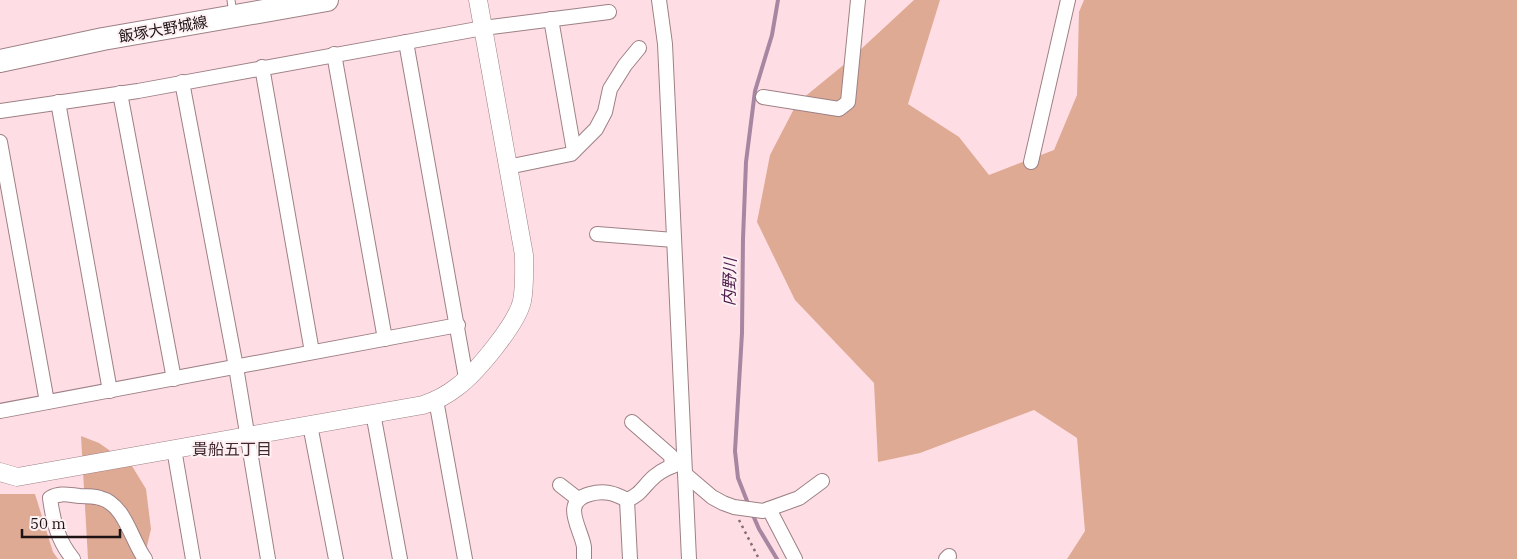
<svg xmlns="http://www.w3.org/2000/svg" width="1517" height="559" viewBox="0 0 1517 559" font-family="'IBM Plex Serif','Noto Sans JP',serif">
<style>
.forest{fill:#dfaa94}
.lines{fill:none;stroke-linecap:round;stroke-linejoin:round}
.stream{stroke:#a686a1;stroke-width:4}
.service-casing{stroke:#9d8085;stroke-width:9}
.minor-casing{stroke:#9d8085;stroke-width:16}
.tertiary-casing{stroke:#9d8085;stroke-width:19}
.primary-casing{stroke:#9d8085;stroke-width:24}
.path{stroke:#826e72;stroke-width:2.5;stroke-dasharray:2.5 4;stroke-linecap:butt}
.service{stroke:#fff;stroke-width:7}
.minor{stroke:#fff;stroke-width:14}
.tertiary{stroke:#fff;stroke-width:18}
.primary{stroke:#fff;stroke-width:22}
.labels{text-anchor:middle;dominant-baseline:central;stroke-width:4;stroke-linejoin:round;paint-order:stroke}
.street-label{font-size:15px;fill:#1d1214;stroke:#fef1f3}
.water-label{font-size:16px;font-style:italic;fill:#4d1b4b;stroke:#fef1f3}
.neighbourhood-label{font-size:16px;fill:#41292e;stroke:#fef1f3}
</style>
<rect width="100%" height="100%" fill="#fedee4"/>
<!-- forest -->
<g class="forest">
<polygon points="914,0 940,0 908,104 959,137 989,175 1054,150 1077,95 1079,12 1084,0 1517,0 1517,559 1067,559 1085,531 1077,438 1034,410 920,453 878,462 874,383 795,300 757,222 770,155 797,103 846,63"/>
<polygon points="81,436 99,443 132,466 146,489 151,529 144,559 88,559"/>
<polygon points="0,494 35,494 53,552 58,559 0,559"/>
</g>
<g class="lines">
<!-- stream -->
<g class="stream">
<polyline points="749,506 738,478 735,451 742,333 743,239 746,162 755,91 772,35 778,0"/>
<polyline points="752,513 759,529 777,559"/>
</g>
<defs>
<polyline id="service" points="231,0 233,14"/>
<g id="minor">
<polyline points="659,0 665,44 689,559"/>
<polyline points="551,19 574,151"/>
<polyline points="406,42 466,378"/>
<polyline points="334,54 385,339"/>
<polyline points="262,67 312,352"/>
<polyline points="182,82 236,367 268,559"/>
<polyline points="120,93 174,379"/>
<polyline points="763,97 839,109 848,102 858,0"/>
<polyline points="58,102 110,391"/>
<polyline points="0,111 138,91 483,28 609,12"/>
<polyline points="0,142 47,402"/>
<polyline points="1031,162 1068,0"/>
<polyline points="508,167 571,154 596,129 605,112 610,89 625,65 639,48"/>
<polyline points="597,234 674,240"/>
<polyline points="436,400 465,559"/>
<polyline points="0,411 458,325"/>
<polyline points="373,413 400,559"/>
<polyline points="632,422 671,456 672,466"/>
<polyline points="310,425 336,559"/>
<polyline points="174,449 193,559"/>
<polyline points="685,474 712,497 723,503 734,507 763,511 799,498 822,481"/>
<polyline points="560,485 578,499"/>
<polyline points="627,500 630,559"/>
<polyline points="769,509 795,559"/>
<path d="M73 559C58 541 53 521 50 498 60 492 69 495 80 496 86 496 94 496 100 498 125 504 131 540 145 559"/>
<path d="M584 559C584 555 584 551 584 547 581 528 560 502 590 494 604 490 614 493 627 500 641 495 644 485 655 476 663 469 674 465 684 462"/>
<polyline points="946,559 949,556"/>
</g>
<path id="tertiary" d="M0 472 17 477 423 405C435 401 447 395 457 387 476 373 517 324 522 301 525 286 524 271 524 255L478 0"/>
<polyline id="primary" points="0,61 103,39 327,0"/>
</defs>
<!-- service casing -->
<use href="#service" class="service-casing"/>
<!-- minor casing -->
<use href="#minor" class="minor-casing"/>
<!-- tertiary casing -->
<use href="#tertiary" class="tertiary-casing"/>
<!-- primary casing -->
<use href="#primary" class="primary-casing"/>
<!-- path -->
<polyline class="path" points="739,520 759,559"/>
<!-- service -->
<use href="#service" class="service"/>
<!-- minor -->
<use href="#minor" class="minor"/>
<!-- tertiary -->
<use href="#tertiary" class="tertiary"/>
<!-- primary -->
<use href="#primary" class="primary"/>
</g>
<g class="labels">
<!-- street labels -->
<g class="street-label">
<text transform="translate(163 29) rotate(-10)">飯塚大野城線</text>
</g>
<!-- water labels -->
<g class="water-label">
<text transform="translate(729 282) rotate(-88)">内野川</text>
</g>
<!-- neighbourhood labels -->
<g class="neighbourhood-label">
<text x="232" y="449">貴船五丁目</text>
</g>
</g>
<!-- scale -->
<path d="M22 529v8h98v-8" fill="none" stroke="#1d1214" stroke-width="2.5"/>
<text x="30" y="529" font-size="15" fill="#1d1214" stroke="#fef1f3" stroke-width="4" paint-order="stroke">50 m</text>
</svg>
